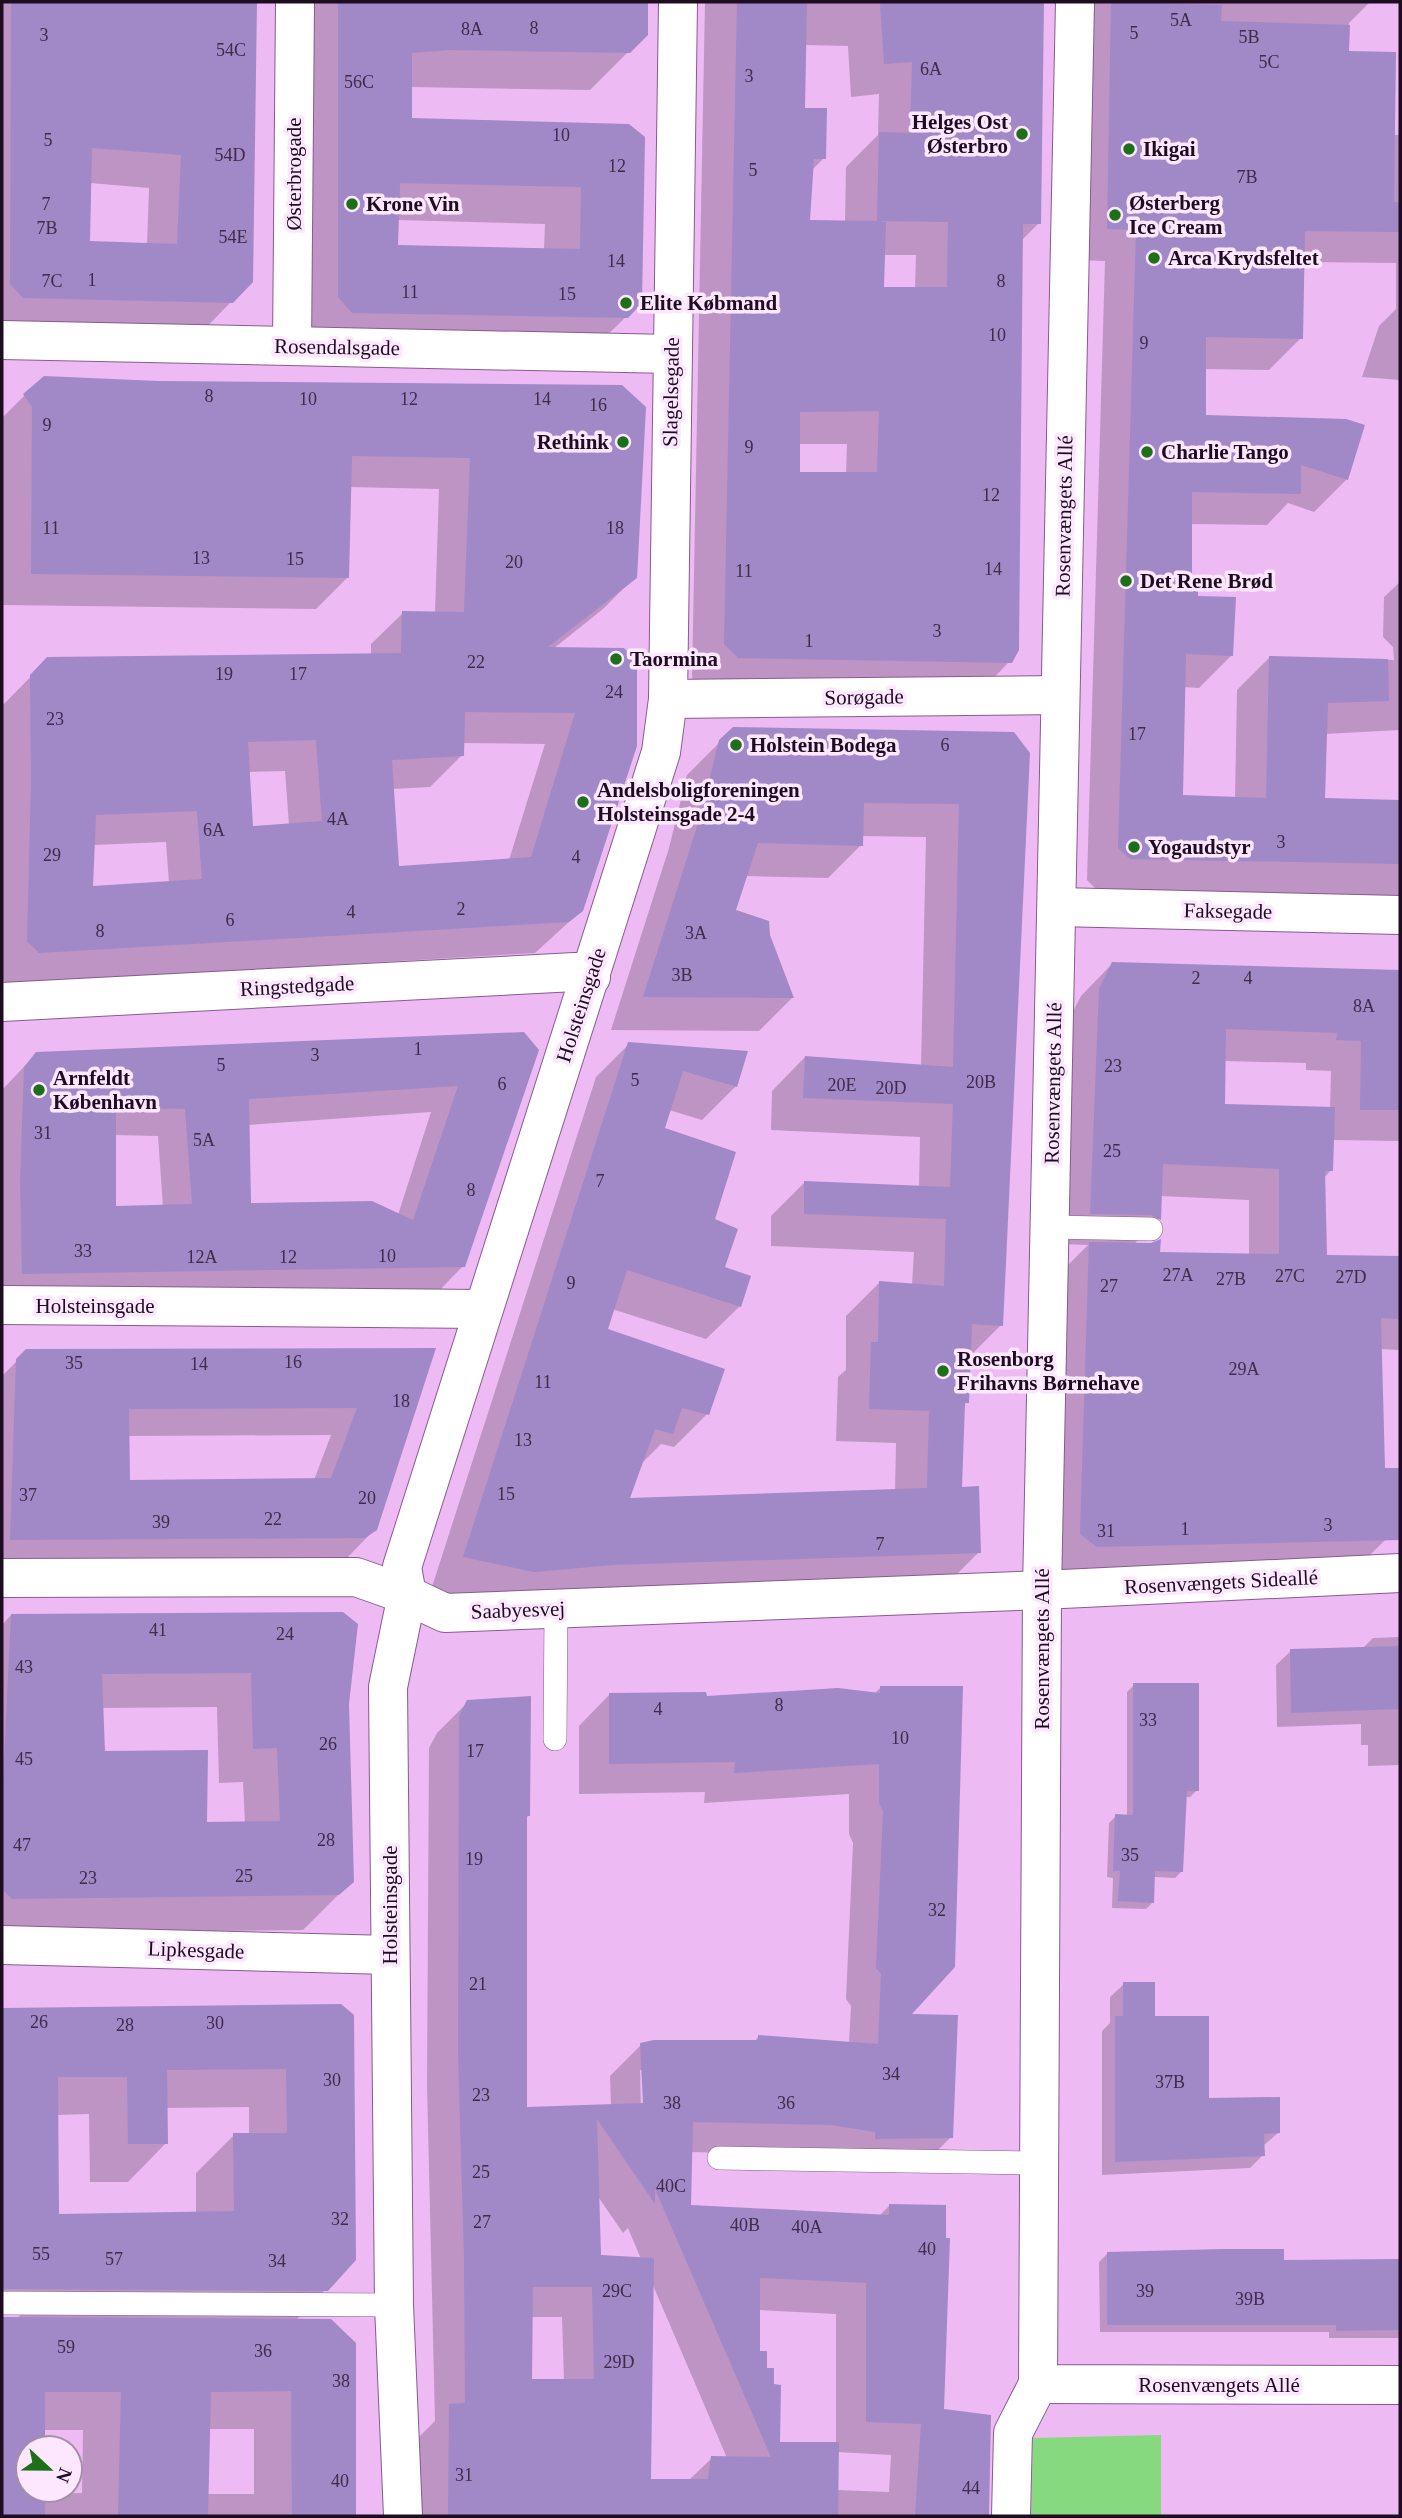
<svg xmlns="http://www.w3.org/2000/svg" width="1402" height="2518" viewBox="0 0 1402 2518" font-family="Georgia,serif">
<style>
.green{fill:#87d97f}
.shadow{fill:#0003;fill-rule:evenodd}
.building{fill:#a188c7;fill-rule:evenodd}
.lines{fill:none;stroke-linecap:round;stroke-linejoin:round}
.lane-casing{stroke:#895b90;stroke-width:24}
.street-casing{stroke:#895b90;stroke-width:40}
.lane{stroke:#fff;stroke-width:23}
.street{stroke:#fff;stroke-width:38}
.poi-dot{fill:#1e7018;stroke:#fce7ff;stroke-width:2.5}
.labels{text-anchor:middle;dominant-baseline:central;stroke-width:7;stroke-linejoin:round;paint-order:stroke}
.number-label{font-size:18px;fill:#3f2b4a}
.poi-label{font-size:21px;font-weight:bold;fill:#1e0c21;stroke:#fce7ff;text-anchor:start}
.street-label{font-size:21px;fill:#1e0c21;stroke:#fce7ff}
</style>
<rect width="100%" height="100%" fill="#edbaf4"/>
<!-- green -->
<polygon class="green" points="1161,2435 1161,2516 1031,2516 1033,2438"/>
<!-- shadow -->
<g class="shadow">
<path d="M2 2H255L251 281 199 335 61 330V322L2 321ZM90 183 149 188 147 245 89 243Z"/>
<path d="M302 2H647L646 34 590 90 410 87V120L629 125 640 303 588 354 301 335ZM397 220 545 224 544 250 396 247Z"/>
<path d="M705 2H1043L1039 223 1021 241 1010 661 977 695 705 691 692 678ZM805 45 848 46 851 97 879 94 878 135 846 167 845 223 808 222 811 171 824 158 803 109ZM883 255H916L915 288H882ZM798 444H847L846 474H798Z"/>
<polygon points="1081,2 1370,2 1349,23 1348,75 1215,135 1400,135 1400,380 1362,377 1379,326 1396,309 1396,263 1303,262 1301,338 1269,370 1204,369 1204,416 1347,479 1314,512 1288,503 1267,525 1191,524 1191,580 1196,597 1231,656 1199,688 1183,687 1181,796 1235,798 1237,690 1269,658 1394,660 1393,647 1383,637 1384,597 1400,582 1400,730 1325,734 1324,800 1400,802 1400,896 1097,890 1087,880 1105,261 1076,260"/>
<path d="M158 382 621 387 635 577 603 609 553 649H623L582 910 535 953 7 984 2 979V706L48 659 371 655V644L403 613H435L439 489 349 487 348 577 316 609 2 605V418L24 396ZM462 743 545 744 509 860 397 868 392 789 430 787 462 755ZM285 771 289 825 252 828 248 772ZM166 842 169 883 92 888 93 845Z"/>
<polygon points="733,729 1013,734 1001,1325 969,1357 967,1402 963,1406 961,1489 979,1552 946,1585 499,1604 431,1590 596,1077 629,1044 736,1086 702,1120 669,1110 663,1129 713,1220 722,1269 740,1306 706,1339 612,1309 606,1330 707,1414 674,1447 661,1444 640,1465 628,1500 895,1491 896,1443 836,1441 838,1377 846,1370 846,1316 880,1282 912,1285 914,1252 771,1246 771,1216 804,1183 919,1187 920,1137 771,1130 772,1091 805,1057 921,1066 926,837 861,836 861,845 828,878 745,876 734,912 768,935 792,998 759,1031 611,1030 669,848 687,775"/>
<path d="M1112 964 1400 973V1141L1332 1140 1331 1170 1324 1178 1325 1256 1400 1258V1350L1380 1349 1385 1540 1354 1571 1065 1577 1049 1565 1058 1275 1088 1245 1060 1244 1068 1021 1081 996ZM1224 1061 1306 1063V1070L1331 1071 1330 1109 1223 1106ZM1160 1196 1249 1200V1255L1159 1253 1134 1244 1159 1219Z"/>
<path d="M524 1034 463 1266 436 1294 2 1300V1090L36 1054ZM431 1112 398 1215 249 1205 248 1125ZM114 1135 158 1136 163 1207H114Z"/>
<path d="M434 1350 375 1529 347 1558 2 1567V1376L27 1351ZM331 1435 314 1480 128 1482V1436Z"/>
<path d="M343 1614 352 1881 303 1930 2 1933V1625L11 1615ZM217 1707 219 1783 243 1782 245 1824H205L103 1753 102 1708Z"/>
<polygon points="1400,1637 1400,1765 1368,1766 1368,1745 1361,1745 1361,1724 1277,1727 1276,1665 1291,1651 1362,1649 1373,1638"/>
<polygon points="1134,1685 1197,1790 1190,1797 1185,1797 1182,1871 1175,1878 1154,1877 1153,1902 1146,1909 1112,1908 1113,1878 1107,1877 1109,1823 1116,1816 1127,1816 1127,1692"/>
<path d="M881 1687 908 2015 951 2137 920 2168 799 2155 690 2152 689 2207 879 2216 889 2206 942 2411 989 2416 988 2516H418L419 2437 435 2421 427 2085 429 1748 437 1733 468 1702 528 1816 525 1819V2108L611 2106 610 2076 641 2045 754 2042 759 2036 849 2043 851 2006 846 1999 853 1843 849 1834V1794L704 1803 705 1792 579 1794V1726L609 1695 705 1698 874 1694ZM640 2070H643L645 2112H641ZM597 2195 623 2233 628 2228 641 2259 599 2256ZM652 2283 727 2458H712L688 2481H649ZM758 2310 836 2314V2444H778L765 2370 758 2353ZM531 2317H562L564 2381 530 2380ZM837 2452 891 2455 889 2492 837 2490Z"/>
<polygon points="1124,1984 1154,2017 1207,2100 1279,2132 1263,2146 1263,2155 1250,2168 1102,2175 1102,2031 1110,2023 1110,1997"/>
<path d="M340 2006 326 2289 296 2320 355 2344V2516H2V2329L30 2308H2V2016L8 2010ZM249 2107V2135H234L196 2173V2214L57 2216 56 2115 89 2114 90 2182H128L166 2143V2108ZM209 2429H254V2494H207ZM43 2430H83L82 2493 43 2494V2490H28V2448H43Z"/>
<polygon points="1107,2254 1282,2262 1400,2261 1400,2338 1329,2338 1329,2332 1100,2332 1099,2262"/>
</g>
<!-- building -->
<g class="building">
<path d="M11 2H257L253 282 233 303 23 298 10 284ZM92 148 181 155 177 244 90 241Z"/>
<path d="M338 2H648V35L630 53 450 50 412 53V118L629 124 645 137 642 303 628 318 352 313 338 297ZM400 183 581 187 580 249 398 245Z"/>
<path d="M737 2H807L805 108H827L826 159H814L810 220 877 221 879 132 910 133 912 62 884 64 880 2H1044L1041 224H1023L1019 650 1012 663 738 658 724 644ZM877 221 948 222 947 287H884L886 222ZM879 411 877 472H800V412Z"/>
<polygon points="1111,2 1222,5 1221,21 1350,25 1349,51 1396,52 1394,202 1400,203 1400,232 1305,231 1303,339 1206,337 1206,415 1346,419 1365,425 1348,480 1301,465 1301,494 1192,492 1192,578 1198,577 1198,596 1236,597 1233,656 1186,654 1183,795 1266,798 1269,656 1388,659 1389,701 1328,703 1325,798 1400,800 1400,864 1130,859 1118,848 1136,230 1107,229"/>
<path d="M44 376 158 381 622 385 646 407 637 578 548 647 624 648 637 661V746L583 911 569 922 39 953 27 941 31 782 30 675 47 657 401 653 402 611 464 612 470 458 352 456 349 578 31 574 32 407 23 394ZM465 712 575 713 531 857 399 866 392 760 464 756ZM316 740 322 821 253 826 248 742ZM197 811 202 879 93 886 96 815Z"/>
<polygon points="733,727 1014,732 1030,753 1003,1326 972,1324 969,1403 965,1403 962,1487 979,1486 981,1553 613,1565 534,1572 463,1557 628,1042 748,1051 737,1087 683,1071 665,1128 736,1152 715,1219 738,1229 725,1267 751,1276 741,1307 627,1270 608,1329 725,1369 709,1415 682,1408 673,1434 655,1429 630,1498 927,1488 929,1411 869,1409 871,1342 878,1342 879,1281 944,1286 946,1219 804,1214 804,1181 950,1187 953,1104 803,1098 805,1056 953,1067 959,804 864,803 863,846 758,843 736,910 769,921 770,935 794,998 643,997 701,814 719,740"/>
<polygon points="1112,962 1400,970 1400,1110 1360,1110 1361,1041 1336,1040 1337,1033 1226,1029 1225,1104 1335,1107 1333,1171 1325,1171 1327,1255 1400,1256 1400,1319 1381,1318 1385,1468 1400,1468 1400,1540 1097,1547 1080,1534 1089,1242 1151,1243 1161,1239 1160,1252 1279,1254 1279,1169 1163,1164 1161,1220 1151,1215 1090,1214 1099,989"/>
<path d="M524 1032 539 1050 465 1267 22 1274 20 1182 24 1067 36 1052ZM458 1086 413 1220 372 1201 251 1203 249 1099ZM116 1108 185 1109 192 1204 116 1206Z"/>
<path d="M436 1348 377 1530 365 1538 10 1540 16 1359 26 1349ZM357 1408 331 1478 130 1480 129 1409Z"/>
<path d="M343 1612 358 1624 349 1704 354 1882 339 1895 12 1899 2 1889V1803L11 1614ZM251 1673 253 1749 277 1748 280 1821 207 1822 208 1750 105 1751 102 1674Z"/>
<polygon points="1400,1646 1400,1709 1291,1713 1290,1649"/>
<polygon points="1133,1683 1199,1683 1199,1791 1187,1791 1183,1872 1155,1871 1154,1903 1118,1901 1120,1871 1113,1871 1115,1814 1133,1815"/>
<path d="M880 1686H963L955 1967 912 2014 958 2015 953 2138 875 2139V2132L831 2125 693 2122 691 2205 889 2215V2204L946 2205V2238H950L944 2409 991 2415 989 2516H915L921 2424 866 2422V2283L760 2278V2351H767V2368H774V2384L781 2385 780 2442H839L838 2516H448L449 2404 465 2403 464 2258 458 2053 459 1716 467 1700 531 1696 530 1816H527V2107L643 2103 640 2043 654 2040H758V2035L878 2044 881 1974 876 1968 883 1811 879 1803V1764L734 1773 735 1762 609 1764V1693L706 1692 707 1696 838 1688 880 1693ZM597 2119 655 2204V2189L771 2457 711 2456 708 2479H651L654 2258 601 2255ZM533 2287H592L594 2379H532Z"/>
<polygon points="1123,1982 1155,1982 1155,2016 1209,2016 1209,2098 1280,2097 1280,2133 1264,2134 1265,2156 1115,2162 1115,2016 1123,2016"/>
<path d="M341 2004 354 2015 356 2260 328 2291 2 2289V2008ZM286 2069 287 2133H233L234 2211 59 2214 58 2077H127L128 2144H168L167 2070Z"/>
<polygon points="1223,2249 1284,2249 1284,2260 1400,2259 1400,2330 1336,2331 1336,2325 1107,2325 1107,2252"/>
<polygon points="2,2317 331,2319 356,2343 356,2516 292,2516 291,2391 211,2392 208,2516 118,2516 121,2392 45,2392 45,2448 28,2448 28,2490 45,2490 45,2516 2,2516"/>
</g>
<g class="lines">
<defs>
<g id="lane">
<polyline points="1050,1227 1151,1229"/>
<polyline points="555,1739 556,1609"/>
<polyline points="719,2158 1039,2163"/>
<polyline points="2,2303 394,2305"/>
</g>
<g id="street">
<polyline points="1075,2 1042,1590 1038,2384 1400,2385"/>
<polyline points="2,340 671,354"/>
<polyline points="292,346 295,2"/>
<polyline points="668,699 1060,695"/>
<polyline points="1057,907 1400,915"/>
<polyline points="2,1002 575,972 591,977"/>
<polyline points="2,1305 483,1309"/>
<polyline points="2,1578 356,1577 407,1595 445,1613 1042,1590 1400,1573"/>
<polyline points="2,1945 390,1955"/>
<polyline points="403,2516 394,2305 388,1687 407,1595 402,1567 661,752 668,699 678,2"/>
<polyline points="1011,2516 1013,2433 1038,2384"/>
</g>
</defs>
<!-- lane casing -->
<use href="#lane" class="lane-casing"/>
<!-- street casing -->
<use href="#street" class="street-casing"/>
<!-- lane -->
<use href="#lane" class="lane"/>
<!-- street -->
<use href="#street" class="street"/>
</g>
<!-- markers -->
<g class="poi-dot">
<circle cx="1022" cy="134" r="7"/>
<circle cx="1129" cy="149" r="7"/>
<circle cx="352" cy="204" r="7"/>
<circle cx="1115" cy="215" r="7"/>
<circle cx="1154" cy="258" r="7"/>
<circle cx="626" cy="303" r="7"/>
<circle cx="623" cy="442" r="7"/>
<circle cx="1147" cy="452" r="7"/>
<circle cx="1126" cy="581" r="7"/>
<circle cx="616" cy="659" r="7"/>
<circle cx="736" cy="745" r="7"/>
<circle cx="583" cy="802" r="7"/>
<circle cx="1134" cy="847" r="7"/>
<circle cx="39" cy="1090" r="7"/>
<circle cx="943" cy="1371" r="7"/>
</g>
<g class="labels">
<!-- number labels -->
<g class="number-label">
<text x="1181" y="20">5A</text>
<text x="534" y="28">8</text>
<text x="472" y="29">8A</text>
<text x="1134" y="33">5</text>
<text x="44" y="35">3</text>
<text x="1249" y="37">5B</text>
<text x="231" y="50">54C</text>
<text x="1269" y="62">5C</text>
<text x="931" y="69">6A</text>
<text x="749" y="76">3</text>
<text x="359" y="82">56C</text>
<text x="561" y="135">10</text>
<text x="48" y="140">5</text>
<text x="230" y="155">54D</text>
<text x="617" y="166">12</text>
<text x="753" y="170">5</text>
<text x="1247" y="177">7B</text>
<text x="46" y="204">7</text>
<text x="47" y="228">7B</text>
<text x="233" y="237">54E</text>
<text x="616" y="261">14</text>
<text x="92" y="280">1</text>
<text x="52" y="281">7C</text>
<text x="1001" y="281">8</text>
<text x="410" y="292">11</text>
<text x="567" y="294">15</text>
<text x="997" y="335">10</text>
<text x="1144" y="343">9</text>
<text x="209" y="396">8</text>
<text x="308" y="399">10</text>
<text x="409" y="399">12</text>
<text x="542" y="399">14</text>
<text x="598" y="405">16</text>
<text x="47" y="425">9</text>
<text x="749" y="447">9</text>
<text x="991" y="495">12</text>
<text x="51" y="528">11</text>
<text x="615" y="528">18</text>
<text x="201" y="558">13</text>
<text x="295" y="559">15</text>
<text x="514" y="562">20</text>
<text x="993" y="569">14</text>
<text x="744" y="571">11</text>
<text x="937" y="631">3</text>
<text x="809" y="641">1</text>
<text x="476" y="662">22</text>
<text x="224" y="674">19</text>
<text x="298" y="674">17</text>
<text x="614" y="692">24</text>
<text x="55" y="719">23</text>
<text x="1137" y="734">17</text>
<text x="945" y="745">6</text>
<text x="338" y="819">4A</text>
<text x="214" y="830">6A</text>
<text x="1281" y="842">3</text>
<text x="52" y="855">29</text>
<text x="576" y="857">4</text>
<text x="461" y="909">2</text>
<text x="351" y="912">4</text>
<text x="230" y="920">6</text>
<text x="100" y="931">8</text>
<text x="696" y="933">3A</text>
<text x="682" y="975">3B</text>
<text x="1196" y="978">2</text>
<text x="1248" y="978">4</text>
<text x="1364" y="1006">8A</text>
<text x="418" y="1049">1</text>
<text x="315" y="1055">3</text>
<text x="221" y="1065">5</text>
<text x="1113" y="1066">23</text>
<text x="635" y="1080">5</text>
<text x="981" y="1082">20B</text>
<text x="502" y="1084">6</text>
<text x="842" y="1085">20E</text>
<text x="891" y="1088">20D</text>
<text x="43" y="1133">31</text>
<text x="204" y="1140">5A</text>
<text x="1112" y="1151">25</text>
<text x="600" y="1181">7</text>
<text x="471" y="1190">8</text>
<text x="83" y="1251">33</text>
<text x="387" y="1256">10</text>
<text x="202" y="1257">12A</text>
<text x="288" y="1257">12</text>
<text x="1178" y="1275">27A</text>
<text x="1290" y="1276">27C</text>
<text x="1351" y="1277">27D</text>
<text x="1231" y="1279">27B</text>
<text x="571" y="1283">9</text>
<text x="1109" y="1286">27</text>
<text x="293" y="1362">16</text>
<text x="74" y="1363">35</text>
<text x="199" y="1364">14</text>
<text x="1244" y="1369">29A</text>
<text x="543" y="1382">11</text>
<text x="401" y="1401">18</text>
<text x="523" y="1440">13</text>
<text x="506" y="1494">15</text>
<text x="28" y="1495">37</text>
<text x="367" y="1498">20</text>
<text x="273" y="1519">22</text>
<text x="161" y="1522">39</text>
<text x="1328" y="1525">3</text>
<text x="1185" y="1529">1</text>
<text x="1106" y="1531">31</text>
<text x="880" y="1544">7</text>
<text x="158" y="1630">41</text>
<text x="285" y="1634">24</text>
<text x="24" y="1667">43</text>
<text x="779" y="1705">8</text>
<text x="658" y="1709">4</text>
<text x="1148" y="1720">33</text>
<text x="900" y="1738">10</text>
<text x="328" y="1744">26</text>
<text x="475" y="1751">17</text>
<text x="24" y="1759">45</text>
<text x="326" y="1840">28</text>
<text x="22" y="1845">47</text>
<text x="1130" y="1855">35</text>
<text x="474" y="1859">19</text>
<text x="244" y="1876">25</text>
<text x="88" y="1878">23</text>
<text x="937" y="1910">32</text>
<text x="478" y="1984">21</text>
<text x="39" y="2022">26</text>
<text x="215" y="2023">30</text>
<text x="125" y="2025">28</text>
<text x="891" y="2074">34</text>
<text x="332" y="2080">30</text>
<text x="1170" y="2082">37B</text>
<text x="481" y="2095">23</text>
<text x="672" y="2103">38</text>
<text x="786" y="2103">36</text>
<text x="481" y="2172">25</text>
<text x="671" y="2186">40C</text>
<text x="340" y="2219">32</text>
<text x="482" y="2222">27</text>
<text x="745" y="2225">40B</text>
<text x="807" y="2227">40A</text>
<text x="927" y="2249">40</text>
<text x="41" y="2254">55</text>
<text x="114" y="2259">57</text>
<text x="277" y="2261">34</text>
<text x="617" y="2291">29C</text>
<text x="1145" y="2291">39</text>
<text x="1250" y="2299">39B</text>
<text x="66" y="2347">59</text>
<text x="263" y="2351">36</text>
<text x="619" y="2362">29D</text>
<text x="341" y="2381">38</text>
<text x="464" y="2475">31</text>
<text x="340" y="2481">40</text>
<text x="971" y="2488">44</text>
</g>
<!-- poi labels -->
<g class="poi-label">
<text x="1008" y="122" text-anchor="end">Helges Ost<tspan x="1008" dy="24">Østerbro</tspan></text>
<text x="1143" y="149">Ikigai</text>
<text x="1129" y="203">Østerberg<tspan x="1129" dy="24">Ice Cream</tspan></text>
<text x="366" y="204">Krone Vin</text>
<text x="1168" y="258">Arca Krydsfeltet</text>
<text x="640" y="303">Elite Købmand</text>
<text x="609" y="442" text-anchor="end">Rethink</text>
<text x="1161" y="452">Charlie Tango</text>
<text x="1140" y="581">Det Rene Brød</text>
<text x="630" y="659">Taormina</text>
<text x="750" y="745">Holstein Bodega</text>
<text x="597" y="790">Andelsboligforeningen<tspan x="597" dy="24">Holsteinsgade 2-4</tspan></text>
<text x="1148" y="847">Yogaudstyr</text>
<text x="53" y="1078">Arnfeldt<tspan x="53" dy="24">København</tspan></text>
<text x="957" y="1359">Rosenborg<tspan x="957" dy="24">Frihavns Børnehave</tspan></text>
</g>
<!-- street labels -->
<g class="street-label">
<text transform="translate(294 174) rotate(-90)">Østerbrogade</text>
<text transform="translate(337 347) rotate(1)">Rosendalsgade</text>
<text transform="translate(671 392) rotate(-89)">Slagelsegade</text>
<text transform="translate(1064 516) rotate(-89)">Rosenvængets Allé</text>
<text transform="translate(864 697) rotate(-1)">Sorøgade</text>
<text transform="translate(1228 911) rotate(1)">Faksegade</text>
<text transform="translate(297 986) rotate(-3)">Ringstedgade</text>
<text transform="translate(581 1005) rotate(-72)">Holsteinsgade</text>
<text transform="translate(1053 1083) rotate(-89)">Rosenvængets Allé</text>
<text x="95" y="1306">Holsteinsgade</text>
<text transform="translate(1221 1582) rotate(-3)">Rosenvængets Sideallé</text>
<text transform="translate(518 1610) rotate(-2)">Saabyesvej</text>
<text transform="translate(1042 1649) rotate(-90)">Rosenvængets Allé</text>
<text transform="translate(390 1905) rotate(-90)">Holsteinsgade</text>
<text transform="translate(196 1950) rotate(2)">Lipkesgade</text>
<text x="1219" y="2385">Rosenvængets Allé</text>
</g>
</g>
<!-- border -->
<rect width="1402" height="2518" fill="none" stroke="#1e0c21" stroke-width="7"/>
<!-- north arrow -->
<g transform="translate(49 2469) rotate(112)"><circle r="33" fill="#fce7ff" stroke="#a38fa6" stroke-width="2"/>
<path d="M0-5L12 26L0 18L-12 26Z" fill="#1e7018"/>
<text y="-10" font-size="19" font-weight="bold" text-anchor="middle" fill="#1e0c21">N</text>
</g>
</svg>
